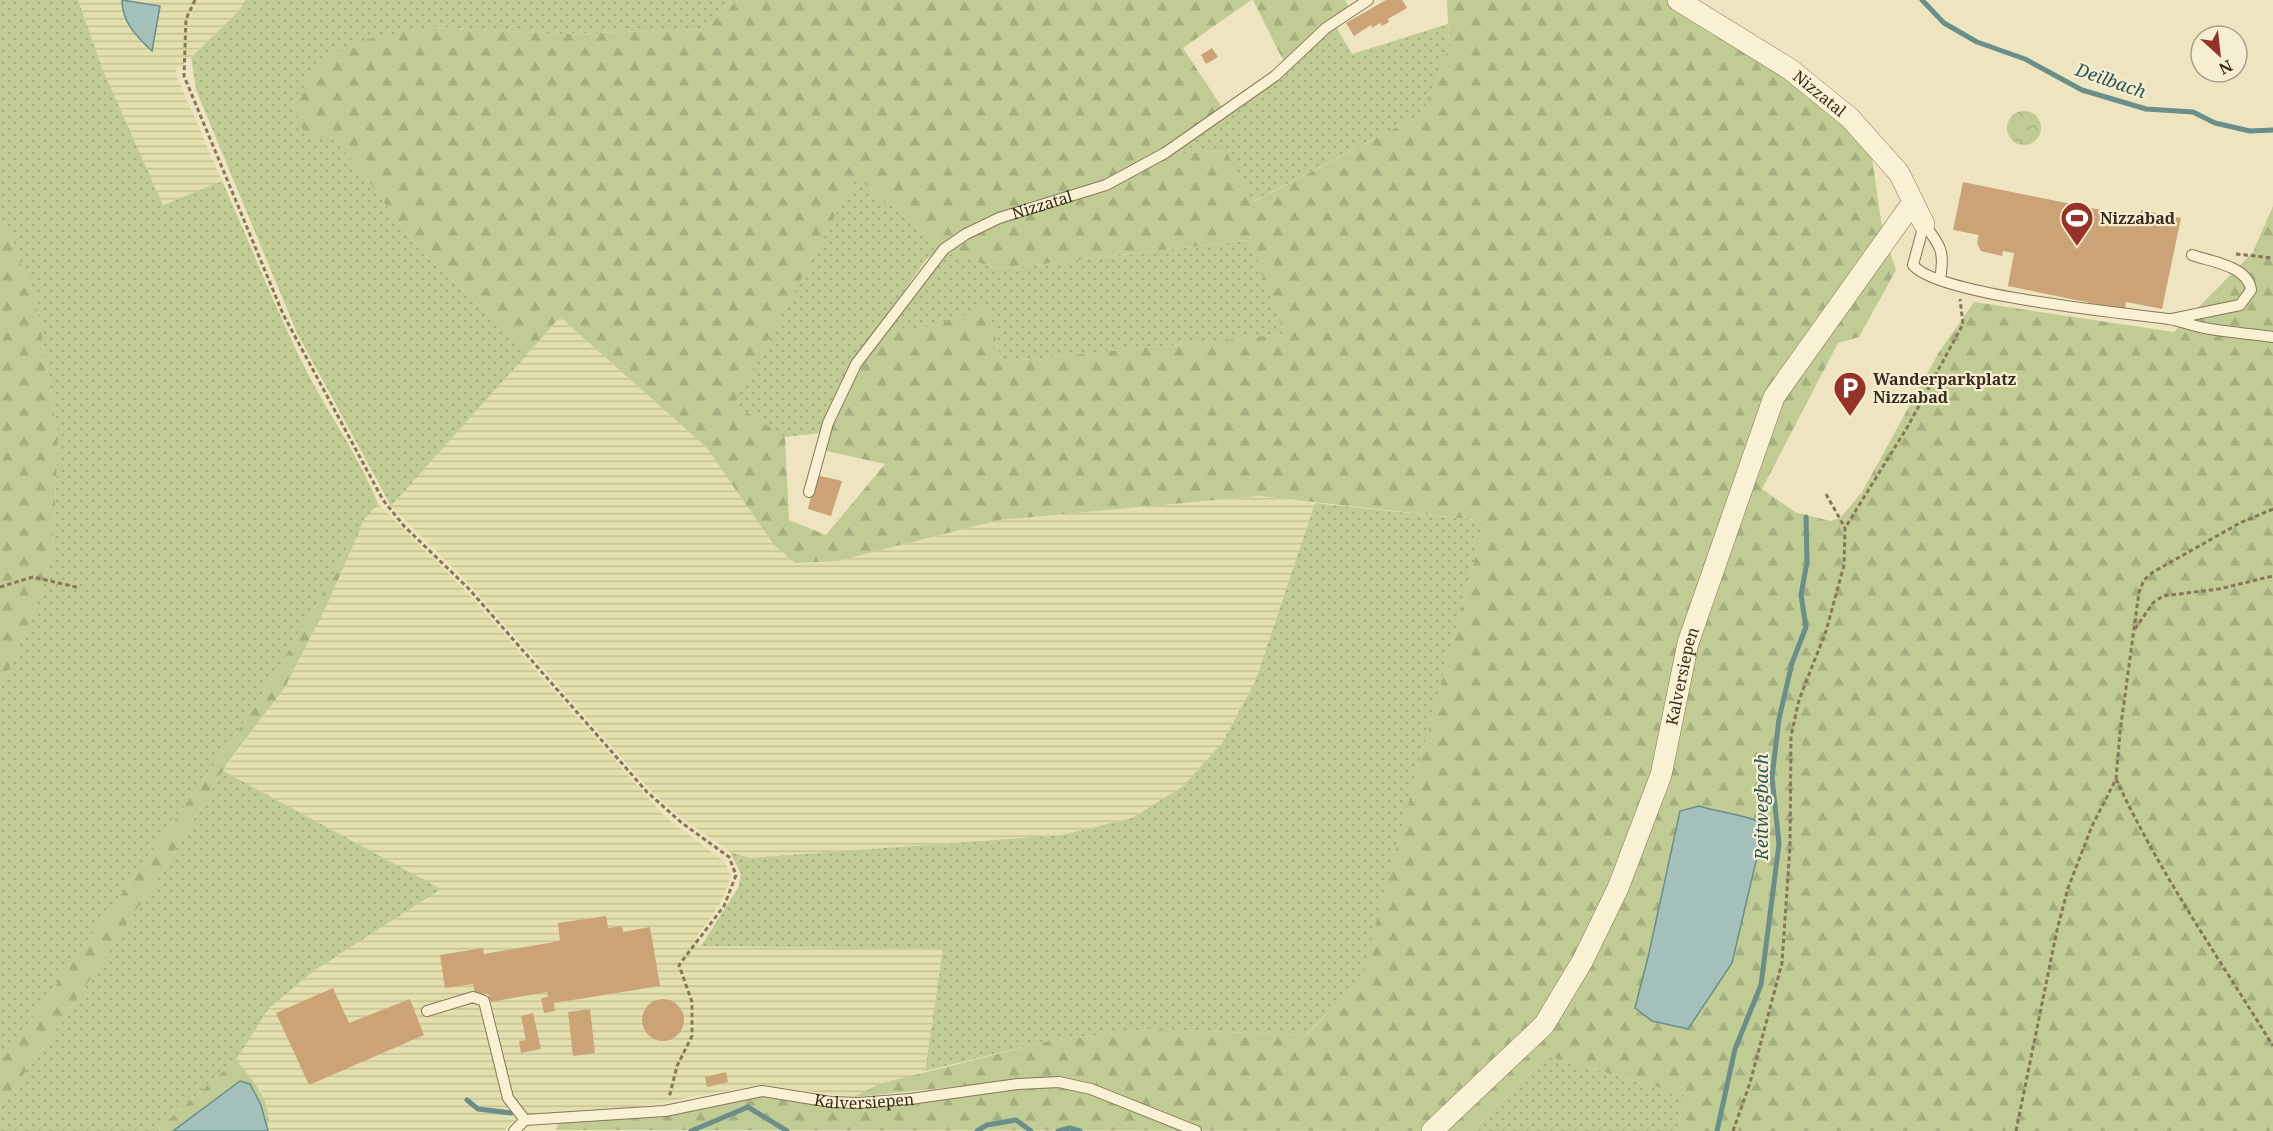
<svg xmlns="http://www.w3.org/2000/svg" width="2273" height="1131" viewBox="0 0 2273 1131" font-family="'Noto Serif',serif">
<style>
.farmland{fill:url(#farmland-rules)}
.grass{fill:url(#grass-dots)}
.forest{fill:url(#forest-firs)}
.park{fill:url(#park-crowns)}
.water{fill:#a3c0ba;stroke:#6a8e89;stroke-width:1.5}
.lines{fill:none;stroke-linecap:round;stroke-linejoin:round}
.stream{stroke:#6a8e89;stroke-width:5}
.building{fill:#cca376}
.lane-casing{stroke:#877658;stroke-width:12}
.street-casing{stroke:#877658;stroke-width:22}
.path{stroke:#877658;stroke-width:3;stroke-dasharray:4.5 3;stroke-linecap:butt}
.lane{stroke:#f9f1d3;stroke-width:10}
.street{stroke:#f9f1d3;stroke-width:21}
.labels{text-anchor:middle;dominant-baseline:central;stroke-width:4.5;stroke-linejoin:round;paint-order:stroke}
.street-label{font-size:16px;fill:#372c1d;stroke:#f5eed0}
.poi-label{font-size:16px;font-weight:bold;fill:#372c1d;stroke:#f5eed0;text-anchor:start}
.water-label{font-size:18px;font-style:italic;fill:#2c5556;stroke:#f5eed0}
</style>
<defs>
<pattern id="farmland-rules" width="6" height="5" patternUnits="userSpaceOnUse" patternTransform="scale(1.5)"><rect width="6" height="5" fill="#e3e0ae"/><path d="M0 2.5h6" fill="none" stroke="#c3c095"/></pattern>
<pattern id="grass-dots" width="8" height="8" patternUnits="userSpaceOnUse" patternTransform="scale(1.5)"><rect width="8" height="8" fill="#c0cc94"/><path d="M2 2h.1M6 6h.1" fill="none" stroke="#a6af7f" stroke-width="1.8" stroke-linecap="round"/></pattern>
<pattern id="forest-firs" width="22" height="20" patternUnits="userSpaceOnUse" patternTransform="scale(1.5)"><rect width="22" height="20" fill="#c0cc94"/><path d="M5 1l3.5 6h-7zM16 11l3.5 6h-7z" fill="#a6af7f"/></pattern>
<pattern id="park-crowns" width="20" height="18" patternUnits="userSpaceOnUse" patternTransform="scale(1.5)"><rect width="20" height="18" fill="#c0cc94"/><path d="M2 6a3 3 0 1 1 6 0M12 15a3 3 0 1 1 6 0" fill="none" stroke="#a6af7f"/></pattern>
</defs>
<rect width="100%" height="100%" fill="#eee5c0"/>
<!-- farmland -->
<g class="farmland">
<polygon points="78,0 246,0 237,13 175,72 222,181 163,205 102,68"/>
<polygon points="560,317 708,449 775,546 796,564 839,561 999,520 1259,496 1315,503 1255,682 1222,743 1182,787 1132,818 1062,835 750,858 730,852 683,819 650,790 467,582 391,506"/>
<polygon points="378,504 467,592 665,817 725,862 731,877 721,902 696,938 701,946 943,949 925,1071 895,1082 879,1084 854,1097 760,1085 631,1108 538,1113 511,1123 504,1131 267,1131 261,1091 236,1060 269,1008 315,970 441,889 223,771 285,687 326,607 365,518"/>
</g>
<!-- grass -->
<g class="grass">
<path d="M0 0H78L102 68 163 205 222 181C251 245 276 311 308 374 331 418 360 458 378 504L365 518 312 612 251 713 0 1063V688L32 617 53 552 58 437 36 299 0 214Z"/>
<polygon points="246,0 738,0 704,29 565,34 432,27 331,137 353,161 420,250 529,352 391,506 297,333 196,90 191,57 237,13"/>
<polygon points="1448,24 1449,47 1422,114 1252,202 1225,151 1166,154 1335,25 1352,54"/>
<polygon points="856,177 941,246 926,260 861,351 820,433 784,437 733,404 735,399"/>
<polygon points="1250,240 1285,334 1002,362 987,307 930,327 878,335 945,252 1000,269"/>
<polygon points="1315,503 1485,521 1360,983 1305,1035 1151,1029 1049,1041 925,1071 943,949 701,946 738,888 741,874 730,852 750,858 1062,835 1132,818 1182,787 1222,743 1255,682"/>
<polygon points="223,771 441,889 315,970 269,1008 236,1060 156,1131 0,1131 0,1107 61,1023 162,872"/>
<polygon points="1547,1056 1685,1095 1677,1131 1472,1131"/>
</g>
<!-- forest -->
<g class="forest">
<polygon points="738,0 1251,0 1183,48 1223,109 1163,151 1106,183 998,216 941,246 856,177 734,404 785,437 789,520 826,535 885,464 822,450 859,363 878,335 930,327 987,306 1002,362 1285,334 1249,240 1000,269 945,252 984,227 1108,186 1166,154 1226,151 1253,202 1422,114 1449,47 1447,0 1674,0 1794,79 1871,151 1882,227 1896,270 1859,337 1838,343 1762,489 1795,512 1830,521 1840,518 1862,492 1939,352 1974,302 2174,332 2253,252 2273,206 2273,1131 1677,1131 1685,1095 1547,1056 1472,1131 556,1130 559,1121 762,1094 858,1107 968,1096 1017,1088 1061,1086 1061,1076 854,1097 879,1084 1049,1041 1151,1029 1306,1035 1360,982 1485,521 1259,496 999,520 838,561 795,563 774,545 707,448 560,317 529,352 420,250 353,161 331,138 308,139 293,109 317,60 368,39 432,27 565,34 704,29"/>
<polygon points="1253,0 1345,0 1349,7 1284,62"/>
<polygon points="0,214 36,299 58,437 53,552 32,617 0,688"/>
<polygon points="365,518 326,607 285,687 227,764 162,872 61,1023 0,1107 0,1063 251,713 312,612"/>
<path d="M236 1060C253 1080 274 1103 267 1131H156Z"/>
</g>
<!-- park -->
<circle class="park" cx="2024" cy="128" r="17"/>
<!-- water -->
<g class="water">
<path d="M122 0 160 6 152 51C136 36 122 22 122 0Z"/>
<path d="M1699 806C1721 813 1741 813 1762 823V836L1732 963 1688 1029 1652 1021 1635 1008 1649 953 1680 811Z"/>
<polygon points="240,1081 250,1084 261,1105 268,1131 173,1131"/>
</g>
<g class="lines">
<!-- stream -->
<g class="stream">
<polyline points="1922,0 1944,23 1977,42 2025,59 2082,90 2146,109 2193,112 2215,123 2250,131 2273,130"/>
<polyline points="467,1100 478,1109 511,1113"/>
<polyline points="691,1131 748,1107 787,1131"/>
<polyline points="977,1131 987,1125 1016,1120 1031,1131"/>
<polyline points="1058,1131 1070,1128 1080,1131"/>
<polyline points="1717,1131 1735,1049 1761,985 1779,844 1772,777 1779,719 1792,663 1806,627 1801,595 1807,562 1806,517"/>
</g>
</g>
<!-- building -->
<g class="building">
<polygon points="1386,0 1402,0 1407,8 1388,19 1389,22 1382,26 1380,23 1372,28 1371,25 1354,36 1346,23"/>
<polygon points="1212,48 1218,57 1206,64 1201,55"/>
<polygon points="1963,182 2140,218 2141,210 2181,218 2162,309 2126,302 2125,310 2008,286 2014,253 2003,251 2002,256 1981,251 1977,243 1979,235 1953,230"/>
<polygon points="816,475 842,481 831,516 808,509"/>
<polygon points="606,916 608,928 622,926 623,932 650,927 660,986 554,1003 555,1011 544,1013 541,998 548,997 547,992 490,1002 488,993 475,995 473,984 445,988 440,955 483,948 484,954 560,941 558,923"/>
<polygon points="333,988 349,1023 410,999 424,1035 309,1085 276,1013"/>
<circle cx="663" cy="1020" r="21"/>
<polygon points="590,1009 595,1053 573,1056 568,1012"/>
<polygon points="533,1013 541,1049 521,1053 519,1041 526,1040 521,1016"/>
<polygon points="726,1072 728,1082 707,1087 705,1077"/>
</g>
<g class="lines">
<defs>
<g id="lane">
<path d="M1924 224 1913 265C1936 295 2123 313 2169 319 2181 321 2193 326 2205 328 2227 332 2250 334 2273 337"/>
<path d="M1924 224C1941 246 1945 252 1940 279"/>
<path d="M2172 319 2240 305 2251 290C2248 266 2212 262 2192 255"/>
<path id="s1" d="M809 492 828 423 856 364 944 249 966 234 999 218 1106 185 1165 153 1275 76 1326 28 1368 0"/>
<path id="s2" d="M427 1011 473 997 484 1001 508 1098 525 1120 665 1111 762 1091 831 1102 858 1103 910 1099 1018 1084 1059 1082 1091 1089 1196 1131"/>
<polyline points="514,1131 525,1120"/>
</g>
<g id="street">
<path id="s3" d="M1678 0 1791 70 1850 118 1899 173 1924 224"/>
<path id="s4" d="M1432 1131 1544 1025 1583 960 1618 888 1661 775 1688 643 1774 397 1913 202"/>
</g>
</defs>
<!-- lane casing -->
<use href="#lane" class="lane-casing"/>
<!-- street casing -->
<use href="#street" class="street-casing"/>
<!-- path -->
<g class="path">
<polyline points="195,0 186,19 184,76 283,314 383,500 404,526 469,589 647,792 682,823 729,857 736,875 724,906 679,965 692,1002 692,1036 677,1066 669,1098"/>
<polyline points="2236,254 2273,258"/>
<polyline points="1826,494 1845,528"/>
<polyline points="0,587 33,577 80,588"/>
<polyline points="2135,629 2153,603 2163,596 2219,589 2273,576"/>
<path d="M2116 779C2160 874 2219 958 2273 1046"/>
<polyline points="1733,1131 1750,1083 1782,963 1790,846 1791,736 1799,700 1826,631 1844,565 1845,528 1908,426 1963,324 1960,299"/>
<polyline points="2016,1131 2057,930 2068,888 2092,826 2116,779 2120,732 2139,592 2144,580 2153,572 2240,523 2273,509"/>
</g>
<!-- lane -->
<use href="#lane" class="lane"/>
<!-- street -->
<use href="#street" class="street"/>
</g>
<!-- icons -->
<defs>
<symbol id="stadium-pin" viewBox="-11 -11 22 30"><path d="M0 17L-7.5 6A9.5 9.5 0 1 1 7.5 6Z" fill="#963228" stroke="#f5eed0"/><path d="M0-5a6.5 5 0 1 0 0 10a6.5 5 0 1 0 0-10ZM-3.5-1.8h7v3.6h-7Z" fill="#fff"/></symbol>
<symbol id="parking-pin" viewBox="-11 -11 22 30"><path d="M0 17L-7.5 6A9.5 9.5 0 1 1 7.5 6Z" fill="#963228" stroke="#f5eed0"/><path d="M-3.5-5.5H1a3.5 3.5 0 0 1 0 7H-1V5.5H-3.5ZM-1-3.4V-.6H.8a1.4 1.4 0 0 0 0-2.8Z" fill="#fff"/></symbol>
</defs>
<g fill-rule="evenodd">
<use href="#stadium-pin" x="2058" y="199" width="38" height="52"/>
<use href="#parking-pin" x="1831" y="369" width="38" height="52"/>
</g>
<g class="labels">
<!-- street labels -->
<g class="street-label">
<text stroke="none"><textPath href="#s3" startOffset="170">Nizzatal</textPath></text>
<text stroke="none"><textPath href="#s1" startOffset="390">Nizzatal</textPath></text>
<text stroke="none"><textPath href="#s4" startOffset="532">Kalversiepen</textPath></text>
<text stroke="none"><textPath href="#s2" startOffset="530">Kalversiepen</textPath></text>
</g>
<!-- poi labels -->
<g class="poi-label">
<text x="2100" y="218">Nizzabad</text>
<text x="1873" y="379">Wanderparkplatz<tspan x="1873" dy="18">Nizzabad</tspan></text>
</g>
<!-- water labels -->
<g class="water-label">
<text transform="translate(2111 80) rotate(19)">Deilbach</text>
<text transform="translate(1761 807) rotate(-90)">Reitwegbach</text>
</g>
</g>
<!-- north arrow -->
<g transform="translate(2219 54) rotate(153)"><circle r="28" fill="#f5eed0" stroke="#a9a088" stroke-width="1.5"/>
<path d="M0-4.5L10 22L0 15L-10 22Z" fill="#963228"/>
<text y="-9" font-size="16" font-weight="bold" text-anchor="middle" fill="#372c1d">N</text>
</g>
</svg>
